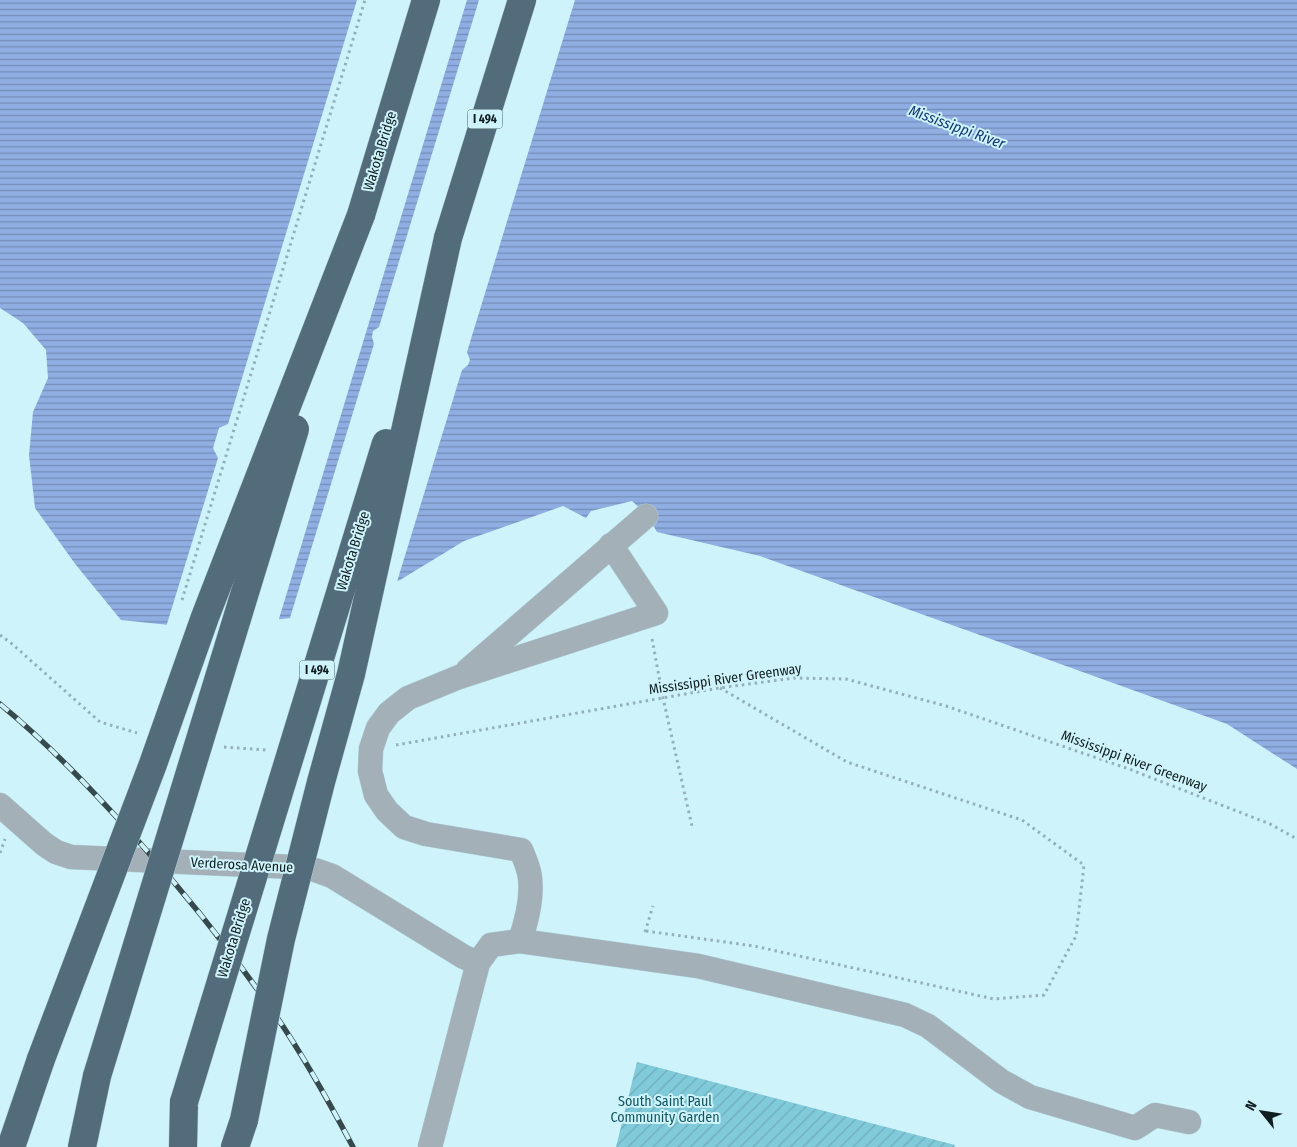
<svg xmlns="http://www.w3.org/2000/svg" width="1297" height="1147" viewBox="0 0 1297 1147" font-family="'Fira Sans Condensed',sans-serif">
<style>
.garden{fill:url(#garden-furrows)}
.water{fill:url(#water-rules)}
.pier{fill:#cef3fb}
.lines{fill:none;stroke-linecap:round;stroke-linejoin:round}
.minor-casing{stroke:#accdd4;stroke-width:25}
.highway-casing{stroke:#accdd4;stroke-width:29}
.path{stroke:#93b1b8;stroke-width:3;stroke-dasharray:2.5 4;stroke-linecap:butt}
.minor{stroke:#a4b0b8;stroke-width:24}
.highway{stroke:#536c7c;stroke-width:28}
.rail-casing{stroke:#36494d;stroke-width:5.5}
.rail{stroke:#cef3fb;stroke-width:4;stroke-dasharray:11;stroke-linecap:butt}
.highway-bridge-casing{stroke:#accdd4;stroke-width:29;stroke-linecap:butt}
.path-bridge{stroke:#93b1b8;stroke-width:3;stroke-dasharray:2.5 4;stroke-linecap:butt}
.highway-bridge{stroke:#536c7c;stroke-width:28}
.labels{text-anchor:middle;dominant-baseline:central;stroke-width:4;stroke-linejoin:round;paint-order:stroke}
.shield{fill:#cef3fb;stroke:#495e62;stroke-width:1}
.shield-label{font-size:12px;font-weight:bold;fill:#101e21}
.street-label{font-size:14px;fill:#101e21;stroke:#cef3fb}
.park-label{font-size:14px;fill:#115662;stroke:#cef3fb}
.water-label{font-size:15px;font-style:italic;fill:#133773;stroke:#cef3fb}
</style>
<defs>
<pattern id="garden-furrows" width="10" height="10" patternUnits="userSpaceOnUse" patternTransform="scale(1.25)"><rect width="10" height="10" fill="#81cada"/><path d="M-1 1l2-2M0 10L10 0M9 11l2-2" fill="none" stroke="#6eadbb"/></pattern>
<pattern id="water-rules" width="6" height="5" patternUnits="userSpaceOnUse" patternTransform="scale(1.25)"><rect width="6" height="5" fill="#90aee2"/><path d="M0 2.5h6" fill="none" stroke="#748db7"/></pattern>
</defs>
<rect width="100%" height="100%" fill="#cef3fb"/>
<!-- garden -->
<polygon class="garden" points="637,1062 955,1145 954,1147 616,1147"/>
<!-- water -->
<polygon class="water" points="0,0 1297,0 1297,769 1227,724 760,556 657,532 647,515 632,501 591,511 586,518 563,506 464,541 400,580 309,616 198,628 121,620 76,565 35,508 29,455 33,412 48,378 46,350 23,323 0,308"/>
<!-- pier -->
<g class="pier">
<polygon points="357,0 467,0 278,622 198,631 166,627 218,458 213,448 219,428 228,424"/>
<polygon points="479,0 575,0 467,352 470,360 468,365 462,370 396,585 310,618 289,621 374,344 372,337 373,331 379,327"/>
</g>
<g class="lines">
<defs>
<g id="minor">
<polyline points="468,670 646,516"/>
<polyline points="0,805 44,844 56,852 71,857 295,867 315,870 332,876 464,957 478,963"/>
<path d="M520 941C527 920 534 894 529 872 527 864 524 857 521 850L426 834 404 827 387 811 376 795 370 771 371 749 378 728 389 713 408 698 459 677 656 613 611 545"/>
<polyline points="430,1147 478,963 491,945 520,941 698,966 905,1015 928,1026 1001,1081 1030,1097 1135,1128 1155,1115 1189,1122"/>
</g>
<g id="highway">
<polyline points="361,215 426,0"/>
<polyline points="448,238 522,0"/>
<polyline points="11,1147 41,1059"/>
<polyline points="82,1147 97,1076"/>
<polyline points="183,1147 184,1102"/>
<polyline points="235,1147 244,1120"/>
</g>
</defs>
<!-- minor casing -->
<use href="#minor" class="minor-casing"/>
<!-- highway casing -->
<use href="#highway" class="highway-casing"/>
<!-- path -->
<g class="path">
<polyline points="0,635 11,643 100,722 137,733"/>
<polyline points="652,639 663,698 692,826"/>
<polyline points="396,745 719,688 794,678 846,679 946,706 1129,769 1270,824 1297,839"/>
<polyline points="224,747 266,750"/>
<polyline points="0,853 5,839"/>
<polyline points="646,931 754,946 994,999 1044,995 1076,936 1084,865 1022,820 847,762 720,688"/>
<polyline points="645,932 653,906"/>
</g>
<!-- minor -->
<use href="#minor" class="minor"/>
<!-- highway -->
<use href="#highway" class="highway"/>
<defs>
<path id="rail" d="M0 704C51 746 96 794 140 843 189 898 235 956 276 1016 305 1058 329 1102 353 1147"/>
</defs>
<!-- rail casing -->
<use href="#rail" class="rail-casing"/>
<!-- rail -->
<use href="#rail" class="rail"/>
<defs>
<g id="highway-bridge">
<polyline points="41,1059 153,764 205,617 361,215"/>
<polyline points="97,1076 295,429"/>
<polyline points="184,1102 386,443"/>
<polyline points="244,1120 281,939 321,782 351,674 448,238"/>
</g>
</defs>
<!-- highway-bridge casing -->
<use href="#highway-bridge" class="highway-bridge-casing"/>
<!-- path-bridge -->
<polyline class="path-bridge" points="182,600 365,0"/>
<!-- highway-bridge -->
<use href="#highway-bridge" class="highway-bridge"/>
</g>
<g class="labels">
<!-- shield labels -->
<g class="shield">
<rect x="467.5" y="109.5" width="35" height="19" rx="4"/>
<rect x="299.5" y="660.5" width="35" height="19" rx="4"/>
</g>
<g class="shield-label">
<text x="485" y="119">I 494</text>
<text x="317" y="670">I 494</text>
</g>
<!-- street labels -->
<g class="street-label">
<text transform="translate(380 151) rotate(-73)">Wakota Bridge</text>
<text transform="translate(353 551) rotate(-73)">Wakota Bridge</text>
<text transform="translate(725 679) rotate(-8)">Mississippi River Greenway</text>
<text transform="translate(1134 761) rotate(20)">Mississippi River Greenway</text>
<text transform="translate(242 865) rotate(3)">Verderosa Avenue</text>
<text transform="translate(234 938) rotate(-73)">Wakota Bridge</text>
</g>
<!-- park labels -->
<g class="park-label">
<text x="665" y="1101">South Saint Paul<tspan x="665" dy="16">Community Garden</tspan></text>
</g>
<!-- water labels -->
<g class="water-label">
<text transform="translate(957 127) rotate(20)">Mississippi River</text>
</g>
</g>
<!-- north arrow -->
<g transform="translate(1262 1112) rotate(300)" stroke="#cef3fb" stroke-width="4" paint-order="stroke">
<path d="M0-4L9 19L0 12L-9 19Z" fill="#101e21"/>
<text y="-8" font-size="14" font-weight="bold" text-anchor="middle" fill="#101e21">N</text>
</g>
</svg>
